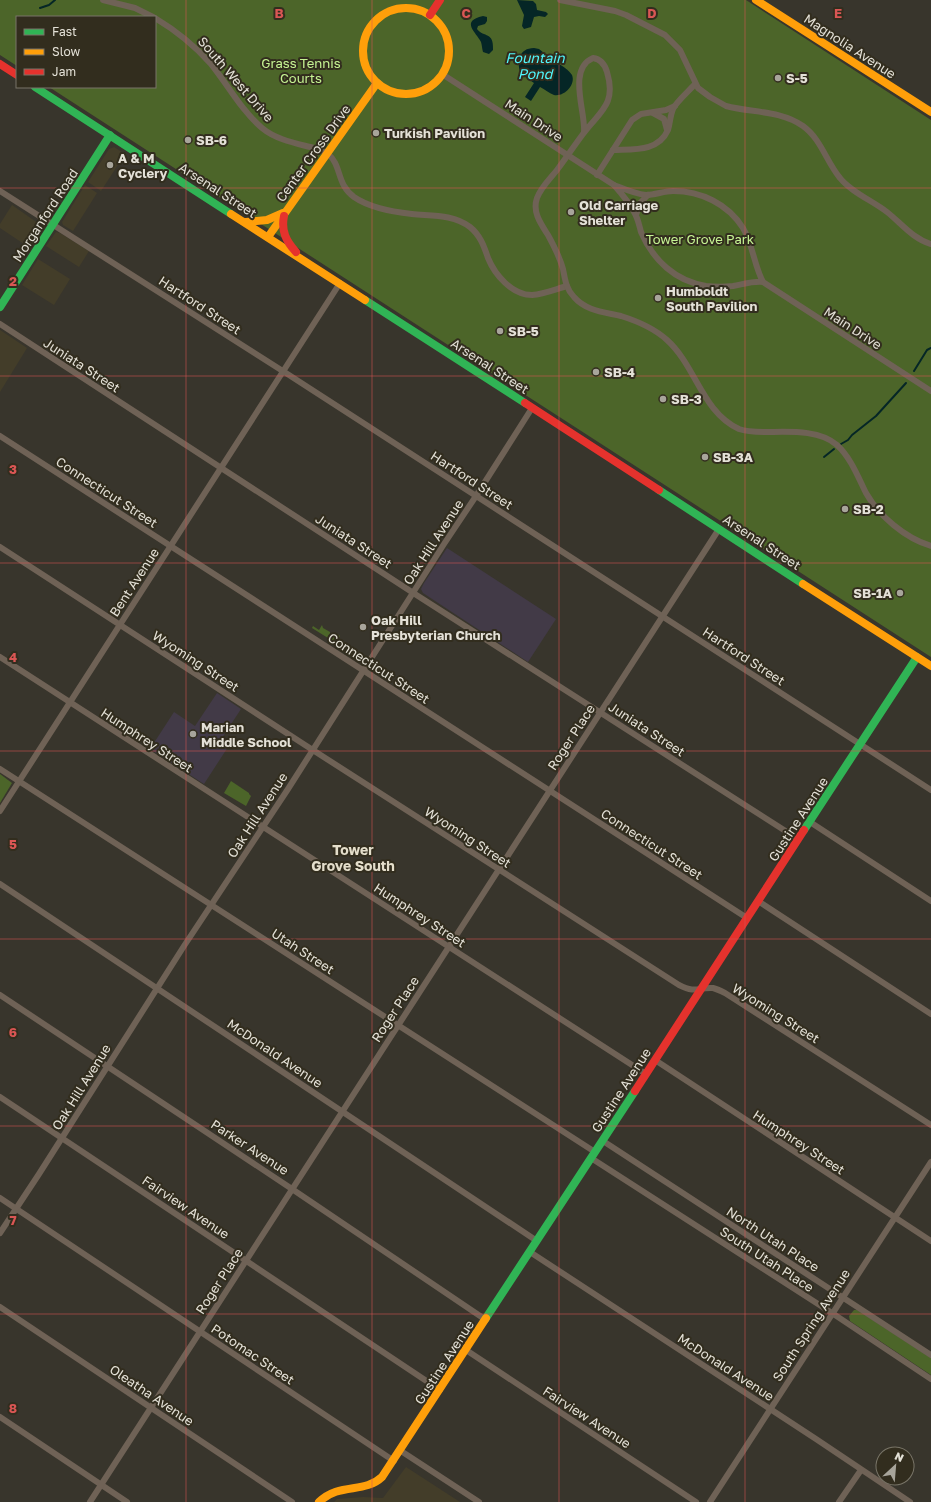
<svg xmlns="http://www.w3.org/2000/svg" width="931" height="1502" viewBox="0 0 931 1502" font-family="'Golos Text',sans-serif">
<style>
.built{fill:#433d29}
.education{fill:#423a47}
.green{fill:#4c6529}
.water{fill:#052626}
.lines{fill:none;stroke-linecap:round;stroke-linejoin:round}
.stream{stroke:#052626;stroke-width:2}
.street{stroke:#6f6256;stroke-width:6}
.fast{stroke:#30b455;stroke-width:8}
.slow{stroke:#ff9f0a;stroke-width:8}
.jam{stroke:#e5322d;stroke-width:8}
.grid{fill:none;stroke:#da5654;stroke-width:1;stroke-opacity:0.55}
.poi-dot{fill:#a8a59b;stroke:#322d1e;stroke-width:1.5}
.labels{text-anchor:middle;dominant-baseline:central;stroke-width:4;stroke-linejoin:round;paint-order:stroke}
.street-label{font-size:13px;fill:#e4e1d7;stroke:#322d1e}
.park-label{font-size:13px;fill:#c6f493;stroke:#322d1e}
.poi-label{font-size:13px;font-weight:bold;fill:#e4e1d7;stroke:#322d1e;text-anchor:start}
.water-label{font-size:14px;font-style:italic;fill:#50f6fc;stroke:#322d1e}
.neighbourhood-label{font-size:14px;font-weight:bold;fill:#e4decb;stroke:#322d1e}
.grid-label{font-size:13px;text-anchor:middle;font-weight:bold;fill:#da5654;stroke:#322d1e;stroke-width:4;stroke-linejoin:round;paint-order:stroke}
</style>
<rect width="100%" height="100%" fill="#38352c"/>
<!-- built -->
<g class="built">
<polygon points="114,147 125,154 101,191 88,182 109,149"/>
<polygon points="85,185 97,193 73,231 63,225 62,222"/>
<polygon points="12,205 42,226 42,230 30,248 0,228 0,224"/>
<polygon points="56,232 60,233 89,251 79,267 46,246"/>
<polygon points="38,259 70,279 54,305 22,285"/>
<polygon points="0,330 27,348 0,392"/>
<polygon points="406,1467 460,1502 334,1502 337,1499 363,1497 383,1498"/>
</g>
<!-- education -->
<g class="education">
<polygon points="447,548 556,619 528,662 423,593 421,589 424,583"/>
<polygon points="217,693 241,709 220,741 228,747 204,784 150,749 174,712 195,726"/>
</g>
<!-- green -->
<g class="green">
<polygon points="0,0 746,0 931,120 931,657 49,87 155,87 155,17 17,17 17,66 0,55"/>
<polygon points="322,625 323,628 330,632 330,634 333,636 336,633 340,636 336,643 312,628 313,626 319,630"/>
<polygon points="0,774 12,783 0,803"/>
<polygon points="231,781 249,793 249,794 251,796 246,806 224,793"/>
<polygon points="854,1310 857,1310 931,1358 931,1375 850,1321 849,1316"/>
</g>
<!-- water -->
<g class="water">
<polygon points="517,0 533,1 536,4 537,10 546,12 548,14 545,17 539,16 534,17 531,27 524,29 522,26 524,15"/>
<path d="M483 16 487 17V21L485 24 478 26 477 29C484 38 494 31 493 50L489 54 483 52C482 49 482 45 481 42 476 32 460 21 483 16Z"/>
<path d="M534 48 539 49 549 57V58H550L557 62 556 64 558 63C562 66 569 70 572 75 576 85 564 97 554 95 549 93 544 89 540 87L531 101 525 97 534 83 521 74C516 62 519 48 534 48Z"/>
</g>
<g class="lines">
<!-- stream -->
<g class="stream">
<polyline points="40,8 49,5 55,0"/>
<polyline points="914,371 927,350 931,348"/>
<polyline points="841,444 848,440 852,435 876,416 906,383"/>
<polyline points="824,457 834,449"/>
</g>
<!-- street -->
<g class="street">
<polyline points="103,0 135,8 153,17"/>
<path d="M560 0 615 11 626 15 665 35 680 50 698 88 710 97 726 106C752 113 780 110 803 126 821 139 826 161 840 178 851 192 873 201 887 212 901 223 913 239 931 244"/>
<path d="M155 18C175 30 195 46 211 64 228 85 241 110 262 128 274 138 290 142 306 146 314 148 322 149 328 154 342 165 336 184 354 197 370 208 393 212 412 214 431 216 453 214 470 227 480 235 484 246 488 258 495 275 512 295 532 295 544 294 556 289 567 286"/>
<polyline points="442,74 614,185"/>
<polyline points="653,113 664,119 667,130"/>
<path d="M584 132C586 113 567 69 593 58 601 59 605 65 607 72 617 105 599 112 583 134 574 146 566 158 557 170 550 179 541 187 537 198 532 212 541 224 548 235 554 246 560 258 563 269 565 279 566 289 574 297 586 311 604 312 621 316 637 321 655 329 667 340 696 366 702 412 739 429 747 432 756 432 765 432 787 432 819 429 837 445 851 458 858 477 866 493 879 516 905 538 931 546"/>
<path d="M613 150C634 149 658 152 668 130 670 124 670 116 673 109 676 102 690 90 695 84"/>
<polyline points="597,175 632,120 641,114 666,110 675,106"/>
<polyline points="0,191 289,375 931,790"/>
<polyline points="636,215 640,203 648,195"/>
<path d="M763 282C754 265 753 245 743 228 728 204 701 191 673 191 664 191 655 195 646 195 635 194 624 189 614 185 621 193 629 202 634 212 638 218 639 225 641 232 653 260 675 281 706 286 715 287 724 287 733 286 744 284 753 281 763 282L931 391"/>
<polyline points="0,324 418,596 798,839"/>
<polyline points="0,436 747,918"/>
<path d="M0 547 305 745 679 985C697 994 697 987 713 988 717 989 721 991 725 993L931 1125"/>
<polyline points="0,657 646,1074"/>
<polyline points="0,769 595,1152"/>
<polyline points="0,811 340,283"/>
<polyline points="810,822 931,901"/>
<polyline points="0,884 537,1241"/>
<polyline points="758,901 931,1014"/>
<polyline points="0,995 292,1189 486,1320"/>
<polyline points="655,1060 931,1241"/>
<polyline points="0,1097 440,1390"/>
<polyline points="603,1141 931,1355"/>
<polyline points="591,1158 832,1313 931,1379"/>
<polyline points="0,1198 394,1461"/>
<polyline points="0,1233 39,1174 184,946 288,789 444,544 476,496 532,408"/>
<polyline points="530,1252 816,1439 910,1502"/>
<polyline points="0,1307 292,1502"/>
<polyline points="466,1350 696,1502"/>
<polyline points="0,1417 127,1502"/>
<polyline points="401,1451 479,1502"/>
<polyline points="90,1502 719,529"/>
<polyline points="710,1502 931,1162"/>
<polyline points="839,1502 861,1470"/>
</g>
<!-- fast -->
<g class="fast">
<polyline points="35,87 231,214"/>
<polyline points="365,300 525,403"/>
<polyline points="0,307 110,135"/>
<polyline points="659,490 803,584"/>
<polyline points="804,830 917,657"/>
<polyline points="486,1318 635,1091"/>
</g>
<!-- slow -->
<g class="slow">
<polyline points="756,0 931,112"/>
<circle cx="406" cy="51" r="43"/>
<polyline points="231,214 365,300"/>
<polyline points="246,222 267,220 283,213"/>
<polyline points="268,237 377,83"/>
<polyline points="803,584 931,666"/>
<path d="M319 1502C340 1482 364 1494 382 1477L486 1318"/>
</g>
<!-- jam -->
<g class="jam">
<polyline points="430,15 440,0"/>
<polyline points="0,64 17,75"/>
<path d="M284 216C281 231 286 241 296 252"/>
<polyline points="525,403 659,490"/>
<polyline points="635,1091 804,830"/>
</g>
</g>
<!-- grid -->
<path class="grid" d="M186 0V1502M372 0V1502M559 0V1502M745 0V1502M0 188H931M0 376H931M0 563H931M0 751H931M0 939H931M0 1126H931M0 1314H931"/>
<!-- markers -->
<g class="poi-dot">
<circle cx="778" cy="78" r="4"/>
<circle cx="376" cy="133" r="4"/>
<circle cx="188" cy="140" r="4"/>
<circle cx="110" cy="165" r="4"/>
<circle cx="571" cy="212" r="4"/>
<circle cx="658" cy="298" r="4"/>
<circle cx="500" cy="331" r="4"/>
<circle cx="596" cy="372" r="4"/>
<circle cx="663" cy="399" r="4"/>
<circle cx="705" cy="457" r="4"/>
<circle cx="845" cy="509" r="4"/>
<circle cx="900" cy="593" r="4"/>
<circle cx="363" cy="627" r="4"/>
<circle cx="193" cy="734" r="4"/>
</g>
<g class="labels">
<!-- street labels -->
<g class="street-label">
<text transform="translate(850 46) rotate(33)">Magnolia Avenue</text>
<text transform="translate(236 79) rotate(49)">South West Drive</text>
<text transform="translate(534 120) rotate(33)">Main Drive</text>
<text transform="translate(313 153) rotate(-54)">Center Cross Drive</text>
<text transform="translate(218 190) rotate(33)">Arsenal Street</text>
<text transform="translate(45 215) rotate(-57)">Morganford Road</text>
<text transform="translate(200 305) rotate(33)">Hartford Street</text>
<text transform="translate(853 328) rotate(33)">Main Drive</text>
<text transform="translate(82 365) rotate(33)">Juniata Street</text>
<text transform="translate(490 366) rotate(33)">Arsenal Street</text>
<text transform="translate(472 480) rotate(33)">Hartford Street</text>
<text transform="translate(107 492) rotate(33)">Connecticut Street</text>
<text transform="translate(354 541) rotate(33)">Juniata Street</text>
<text transform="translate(433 542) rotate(-57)">Oak Hill Avenue</text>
<text transform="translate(762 542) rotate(33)">Arsenal Street</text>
<text transform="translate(134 582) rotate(-57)">Bent Avenue</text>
<text transform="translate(744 656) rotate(33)">Hartford Street</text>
<text transform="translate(196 661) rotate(33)">Wyoming Street</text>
<text transform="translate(379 668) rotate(33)">Connecticut Street</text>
<text transform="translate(647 729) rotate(33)">Juniata Street</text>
<text transform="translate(571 737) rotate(-57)">Roger Place</text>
<text transform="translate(147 740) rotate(33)">Humphrey Street</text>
<text transform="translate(257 815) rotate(-57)">Oak Hill Avenue</text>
<text transform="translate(798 819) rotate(-57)">Gustine Avenue</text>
<text transform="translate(468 837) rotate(33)">Wyoming Street</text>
<text transform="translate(652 844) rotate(33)">Connecticut Street</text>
<text transform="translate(420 915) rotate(33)">Humphrey Street</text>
<text transform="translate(303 951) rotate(33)">Utah Street</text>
<text transform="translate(395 1009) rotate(-57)">Roger Place</text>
<text transform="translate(776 1013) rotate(32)">Wyoming Street</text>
<text transform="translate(275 1053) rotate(34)">McDonald Avenue</text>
<text transform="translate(81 1087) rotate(-58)">Oak Hill Avenue</text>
<text transform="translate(621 1090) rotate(-57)">Gustine Avenue</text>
<text transform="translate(799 1142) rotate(33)">Humphrey Street</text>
<text transform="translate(250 1147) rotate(33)">Parker Avenue</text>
<text transform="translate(186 1207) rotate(34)">Fairview Avenue</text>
<text transform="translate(773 1239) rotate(33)">North Utah Place</text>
<text transform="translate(767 1259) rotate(33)">South Utah Place</text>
<text transform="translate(219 1281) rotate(-57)">Roger Place</text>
<text transform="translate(811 1325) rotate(-57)">South Spring Avenue</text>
<text transform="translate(253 1354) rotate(34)">Potomac Street</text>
<text transform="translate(444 1362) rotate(-57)">Gustine Avenue</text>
<text transform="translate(726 1367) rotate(33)">McDonald Avenue</text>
<text transform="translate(152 1395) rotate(34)">Oleatha Avenue</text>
<text transform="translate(587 1417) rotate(33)">Fairview Avenue</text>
</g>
<!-- park labels -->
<g class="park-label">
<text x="301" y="63">Grass Tennis<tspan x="301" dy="15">Courts</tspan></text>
<text x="700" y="239">Tower Grove Park</text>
</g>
<!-- poi labels -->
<g class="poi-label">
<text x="786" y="78">S-5</text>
<text x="384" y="133">Turkish Pavilion</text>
<text x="196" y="140">SB-6</text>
<text x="118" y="158">A &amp; M<tspan x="118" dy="15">Cyclery</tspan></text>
<text x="579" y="205">Old Carriage<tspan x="579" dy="15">Shelter</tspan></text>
<text x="666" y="291">Humboldt<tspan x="666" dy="15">South Pavilion</tspan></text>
<text x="508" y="331">SB-5</text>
<text x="604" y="372">SB-4</text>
<text x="671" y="399">SB-3</text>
<text x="713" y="457">SB-3A</text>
<text x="853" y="509">SB-2</text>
<text x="892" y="593" text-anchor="end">SB-1A</text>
<text x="371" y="620">Oak Hill<tspan x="371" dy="15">Presbyterian Church</tspan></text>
<text x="201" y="727">Marian<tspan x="201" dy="15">Middle School</tspan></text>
</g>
<!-- water labels -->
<g class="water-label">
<text x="535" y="57">Fountain<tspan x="535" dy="16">Pond</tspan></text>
</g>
<!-- neighbourhood labels -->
<g class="neighbourhood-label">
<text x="353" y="849">Tower<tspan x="353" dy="16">Grove South</tspan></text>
</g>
</g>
<g class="grid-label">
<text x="279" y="18">B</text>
<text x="466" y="18">C</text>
<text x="652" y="18">D</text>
<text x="838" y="18">E</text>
<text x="13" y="286">2</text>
<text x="13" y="474">3</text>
<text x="13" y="662">4</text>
<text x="13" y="849">5</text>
<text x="13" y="1037">6</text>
<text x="13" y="1225">7</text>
<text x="13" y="1413">8</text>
</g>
<!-- legend -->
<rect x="16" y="16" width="140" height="72" fill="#322d1e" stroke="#797568"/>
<rect x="24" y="29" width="20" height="6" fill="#30b455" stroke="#797568"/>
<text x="52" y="36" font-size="12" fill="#e4e1d7">Fast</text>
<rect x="24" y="49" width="20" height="6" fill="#ff9f0a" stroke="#797568"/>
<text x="52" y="56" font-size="12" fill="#e4e1d7">Slow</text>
<rect x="24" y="69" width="20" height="6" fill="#e5322d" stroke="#797568"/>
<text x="52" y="76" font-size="12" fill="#e4e1d7">Jam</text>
<!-- north arrow -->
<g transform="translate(895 1466) rotate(26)"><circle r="19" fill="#322d1e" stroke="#797568"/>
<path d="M0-3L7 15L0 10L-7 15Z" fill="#a8a59b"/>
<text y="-6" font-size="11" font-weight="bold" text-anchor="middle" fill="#e4e1d7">N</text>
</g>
</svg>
